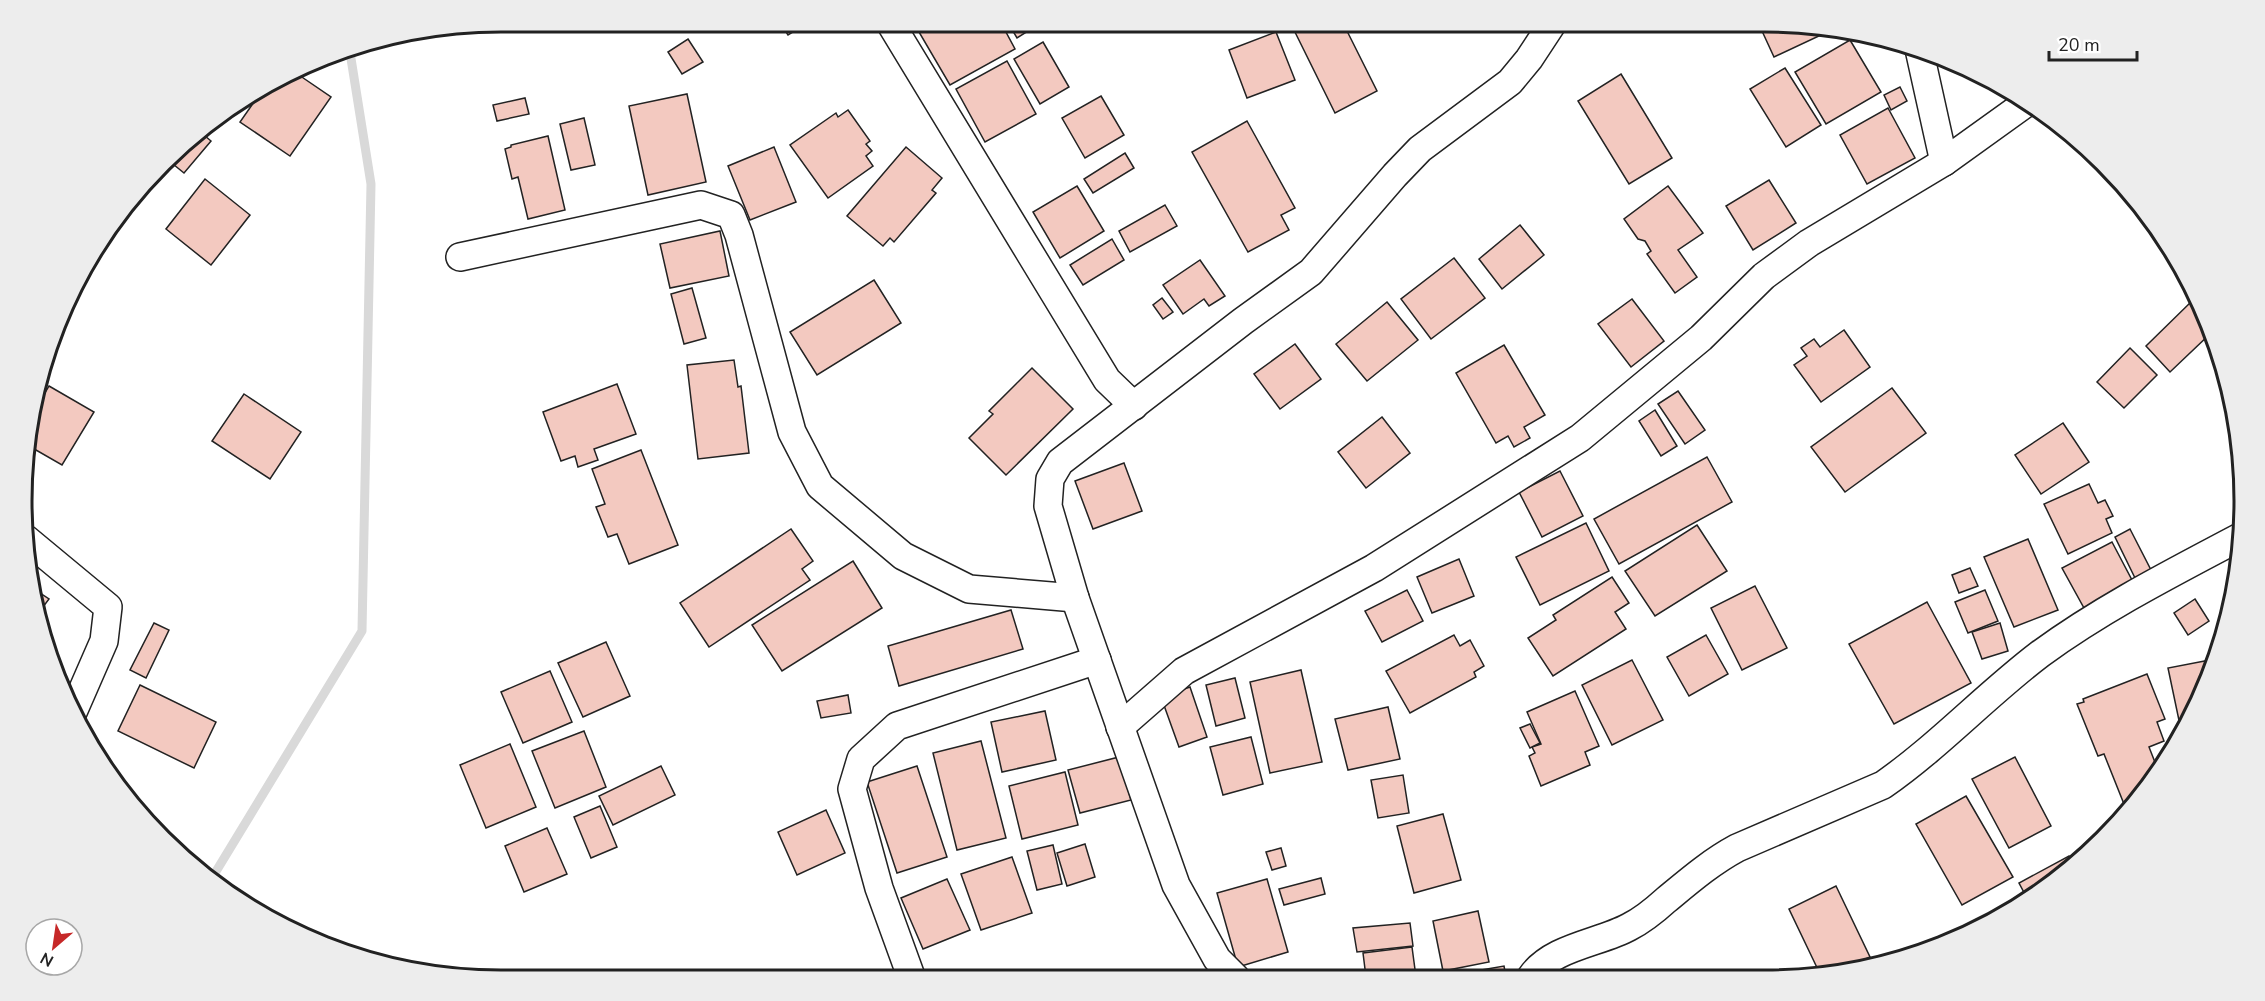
<svg xmlns="http://www.w3.org/2000/svg" width="2265" height="1001" viewBox="0 0 2265 1001" font-family="'Nunito Sans',sans-serif">
<style>
.lines{fill:none;stroke-linecap:round;stroke-linejoin:round}
.stream{stroke:#d9d9d9;stroke-width:9}
.building{fill:#f3c9c0;stroke:#222;stroke-width:1.5}
.minor-casing{stroke:#222;stroke-width:30}
.minor{stroke:#fff;stroke-width:27}
.rim{fill:none;stroke:#222;stroke-width:3}
</style>
<rect width="100%" height="100%" fill="#fff"/>
<g class="lines">
<!-- stream -->
<polyline class="stream" points="212,878 362,631 371,184 349,46"/>
</g>
<!-- building -->
<g class="building">
<polygon points="704,21 728,21 709,31"/>
<polygon points="779,21 811,21 788,35"/>
<polygon points="939,21 1000,21 1015,49 950,85 919,32"/>
<polygon points="1007,21 1044,21 1017,38"/>
<polygon points="1342,21 1377,91 1335,113 1290,22"/>
<polygon points="1765,21 1836,28 1774,57 1762,31 1768,29"/>
<polygon points="1276,32 1295,80 1247,98 1229,50"/>
<polygon points="688,39 703,62 682,74 668,52"/>
<polygon points="1850,40 1881,92 1826,124 1795,72"/>
<polygon points="1043,42 1069,87 1040,104 1014,59"/>
<polygon points="1007,61 1036,114 985,142 956,89"/>
<polygon points="1785,68 1821,125 1786,147 1750,89"/>
<polygon points="293,71 331,97 290,156 240,122 268,82"/>
<polygon points="1621,74 1672,158 1629,184 1578,101"/>
<polygon points="1900,87 1907,101 1891,110 1884,95"/>
<polygon points="687,94 706,182 648,195 629,106"/>
<polygon points="1101,96 1124,135 1085,158 1062,118"/>
<polygon points="525,98 529,114 497,121 493,105"/>
<polygon points="1888,108 1915,158 1867,184 1840,135"/>
<polygon points="848,110 870,141 866,144 872,151 866,156 873,166 828,198 790,145 836,113 838,117"/>
<polygon points="584,118 595,165 571,170 560,124"/>
<polygon points="1247,121 1295,208 1281,215 1289,230 1248,252 1192,152"/>
<polygon points="198,130 211,141 184,173 168,160 185,140"/>
<polygon points="548,136 565,210 528,219 518,177 512,179 505,149 511,147 511,145"/>
<polygon points="774,147 796,202 750,220 728,166"/>
<polygon points="906,147 942,178 932,190 936,193 894,242 890,238 883,246 847,216"/>
<polygon points="1125,153 1134,168 1093,193 1084,179"/>
<polygon points="205,179 250,215 211,265 166,229"/>
<polygon points="1769,180 1796,223 1753,250 1726,206"/>
<polygon points="1077,186 1104,231 1060,258 1033,212"/>
<polygon points="1668,186 1703,233 1678,250 1697,277 1675,293 1647,254 1651,251 1645,241 1638,239 1624,219"/>
<polygon points="1165,205 1177,226 1130,252 1119,231"/>
<polygon points="1520,225 1544,255 1502,289 1479,259"/>
<polygon points="720,231 729,276 670,288 660,244"/>
<polygon points="1112,239 1124,260 1083,285 1070,265"/>
<polygon points="1454,258 1485,298 1431,339 1401,299"/>
<polygon points="1200,260 1225,296 1209,306 1204,299 1183,314 1163,285"/>
<polygon points="874,280 901,323 817,375 790,332"/>
<polygon points="692,288 706,338 684,344 671,294"/>
<polygon points="1162,298 1173,312 1163,319 1153,305"/>
<polygon points="1632,299 1664,341 1631,367 1598,324"/>
<polygon points="2194,299 2203,308 2212,332 2170,372 2146,346"/>
<polygon points="1387,302 1418,340 1367,381 1336,344"/>
<polygon points="1844,330 1870,367 1821,402 1794,365 1807,356 1801,348 1814,339 1820,347"/>
<polygon points="1295,344 1321,379 1280,409 1254,374"/>
<polygon points="1504,345 1545,415 1524,427 1530,438 1514,447 1508,436 1496,443 1456,373"/>
<polygon points="2130,348 2157,375 2124,408 2097,382"/>
<polygon points="734,360 738,387 741,386 749,453 698,459 687,365"/>
<polygon points="1032,368 1073,409 1006,475 969,438 993,414 989,411"/>
<polygon points="617,384 636,434 594,449 598,460 578,467 575,456 561,461 543,412"/>
<polygon points="49,386 94,412 62,465 29,446 30,419"/>
<polygon points="1892,388 1926,433 1845,492 1811,447"/>
<polygon points="1678,391 1705,430 1685,444 1658,404"/>
<polygon points="244,394 301,432 270,479 212,441"/>
<polygon points="1655,410 1677,446 1661,456 1639,421"/>
<polygon points="1382,417 1410,453 1366,488 1338,452"/>
<polygon points="2063,423 2089,462 2041,494 2015,455"/>
<polygon points="641,450 678,545 629,564 617,534 608,537 596,507 605,504 592,469"/>
<polygon points="1707,457 1732,502 1619,564 1594,519"/>
<polygon points="1124,463 1142,511 1093,529 1075,481"/>
<polygon points="1560,471 1583,516 1542,537 1519,492"/>
<polygon points="2089,484 2098,503 2105,500 2113,516 2106,519 2112,533 2068,554 2044,504"/>
<polygon points="1586,523 1609,571 1540,605 1516,557"/>
<polygon points="1697,525 1727,571 1655,616 1625,571"/>
<polygon points="791,529 813,561 802,569 810,580 709,647 680,603"/>
<polygon points="2130,529 2152,572 2136,580 2115,537"/>
<polygon points="2028,539 2058,610 2014,627 1984,557"/>
<polygon points="2112,542 2133,582 2084,608 2062,568"/>
<polygon points="1459,559 1474,596 1432,613 1417,577"/>
<polygon points="853,561 882,608 782,671 752,625"/>
<polygon points="1970,568 1978,586 1959,593 1952,575"/>
<polygon points="1612,577 1629,603 1615,612 1626,629 1553,676 1528,638 1556,620 1553,615"/>
<polygon points="1755,586 1787,648 1742,670 1711,608"/>
<polygon points="31,587 49,599 37,615"/>
<polygon points="1407,590 1423,621 1382,642 1365,611"/>
<polygon points="1985,590 1998,621 1968,633 1955,602"/>
<polygon points="2195,599 2209,621 2188,635 2174,613"/>
<polygon points="1927,602 1971,683 1894,724 1849,644"/>
<polygon points="1011,610 1023,649 899,686 888,646"/>
<polygon points="154,623 169,630 146,678 130,670"/>
<polygon points="2000,623 2008,651 1982,659 1972,632"/>
<polygon points="1454,635 1460,646 1470,640 1484,666 1474,672 1476,677 1410,713 1386,671"/>
<polygon points="1706,635 1728,674 1689,696 1667,657"/>
<polygon points="606,642 630,696 583,717 558,663"/>
<polygon points="2215,659 2208,684 2181,730 2168,668"/>
<polygon points="1632,660 1663,720 1612,745 1582,685"/>
<polygon points="1301,670 1322,762 1270,773 1250,682"/>
<polygon points="550,671 572,722 523,743 501,692"/>
<polygon points="2147,674 2165,719 2157,722 2164,741 2149,747 2158,770 2145,792 2138,799 2124,804 2104,754 2098,756 2077,704 2084,702 2083,699"/>
<polygon points="1235,678 1245,718 1216,726 1206,685"/>
<polygon points="140,685 216,722 194,768 118,731"/>
<polygon points="1190,687 1207,737 1179,747 1161,697"/>
<polygon points="1575,691 1599,746 1585,752 1590,765 1541,786 1529,756 1535,753 1532,747 1541,744 1527,712"/>
<polygon points="848,695 851,713 821,718 817,701"/>
<polygon points="1388,707 1400,759 1348,770 1335,719"/>
<polygon points="1045,711 1056,760 1002,772 991,722"/>
<polygon points="1530,724 1540,743 1530,748 1520,728"/>
<polygon points="584,731 606,787 555,808 532,751"/>
<polygon points="1251,737 1263,784 1223,795 1210,747"/>
<polygon points="981,741 1006,838 957,850 933,753"/>
<polygon points="510,744 536,807 486,828 460,765"/>
<polygon points="1119,757 1131,800 1080,813 1068,770"/>
<polygon points="2015,757 2051,826 2009,848 1972,779"/>
<polygon points="661,766 675,795 613,825 599,796"/>
<polygon points="917,766 947,857 897,873 867,782"/>
<polygon points="1065,772 1078,825 1022,839 1009,786"/>
<polygon points="1403,775 1409,813 1378,818 1371,780"/>
<polygon points="1966,796 2013,877 1962,905 1916,824"/>
<polygon points="600,806 617,847 591,858 574,817"/>
<polygon points="826,810 845,853 797,875 778,832"/>
<polygon points="1443,814 1461,880 1414,893 1397,826"/>
<polygon points="547,828 567,874 524,892 505,846"/>
<polygon points="1085,844 1095,877 1067,886 1057,853"/>
<polygon points="1053,845 1062,884 1037,890 1027,851"/>
<polygon points="1281,848 1286,866 1272,870 1266,852"/>
<polygon points="2069,856 2073,864 2057,881 2027,898 2019,883"/>
<polygon points="1012,857 1032,913 981,930 961,874"/>
<polygon points="1321,878 1325,894 1284,905 1279,889"/>
<polygon points="947,879 970,930 923,949 901,898"/>
<polygon points="1267,879 1288,952 1238,967 1217,893"/>
<polygon points="1836,886 1870,957 1834,974 1821,976 1789,909"/>
<polygon points="1478,911 1489,962 1443,971 1433,921"/>
<polygon points="1410,923 1413,946 1357,952 1353,928"/>
<polygon points="1412,947 1416,977 1366,977 1363,953"/>
<polygon points="1504,966 1506,977 1470,977 1470,972"/>
</g>
<g class="lines">
<defs>
<g id="minor">
<polyline points="889,21 1107,380 1134,406"/>
<polyline points="1919,49 1944,162"/>
<polyline points="460,257 701,205 731,215 739,235 792,432 820,486 903,556 969,589 1075,598"/>
<polyline points="26,539 108,607 104,641 73,712"/>
<polyline points="1120,727 1184,671 1374,568 1580,438 1701,338 1764,276 1809,243 1944,162 2029,101"/>
<path d="M1531 977C1551 947 1600 943 1629 927 1643 920 1655 910 1666 900 1689 881 1711 862 1737 848L1883 785C1939 746 1986 695 2040 654 2103 608 2172 573 2240 537"/>
<polyline points="1236,978 1217,959 1176,885 1075,598 1048,506 1050,479 1060,462 1243,321 1311,272 1395,175 1420,149 1510,82 1529,59 1554,21"/>
<polyline points="912,979 879,888 852,789 861,759 897,726 1097,660"/>
</g>
</defs>
<!-- minor casing -->
<use href="#minor" class="minor-casing"/>
<!-- minor -->
<use href="#minor" class="minor"/>
</g>
<!-- crop -->
<path d="M0 0H2265V1001H0ZM501 32H1765A469 469 0 0 1 2234 501V501A469 469 0 0 1 1765 970H501A469 469 0 0 1 32 501V501A469 469 0 0 1 501 32Z" fill="#ededed" fill-rule="evenodd"/>
<path class="rim" d="M501 32H1765A469 469 0 0 1 2234 501V501A469 469 0 0 1 1765 970H501A469 469 0 0 1 32 501V501A469 469 0 0 1 501 32Z"/>
<!-- north arrow -->
<g transform="translate(54 947) rotate(209)"><circle r="28" fill="#ffffff" stroke="#a7a7a7" stroke-width="1.5"/>
<path d="M0-4.5L10 22L0 15L-10 22Z" fill="#c62828"/>
<text y="-9" font-size="16" font-weight="bold" text-anchor="middle" fill="#222222">N</text>
</g>
<!-- scale -->
<path d="M2049 51v9h88v-9" fill="none" stroke="#222222" stroke-width="3"/>
<text x="2058" y="51" font-size="18" fill="#222222" stroke="#ffffff" stroke-width="4.5" paint-order="stroke">20 m</text>
</svg>
